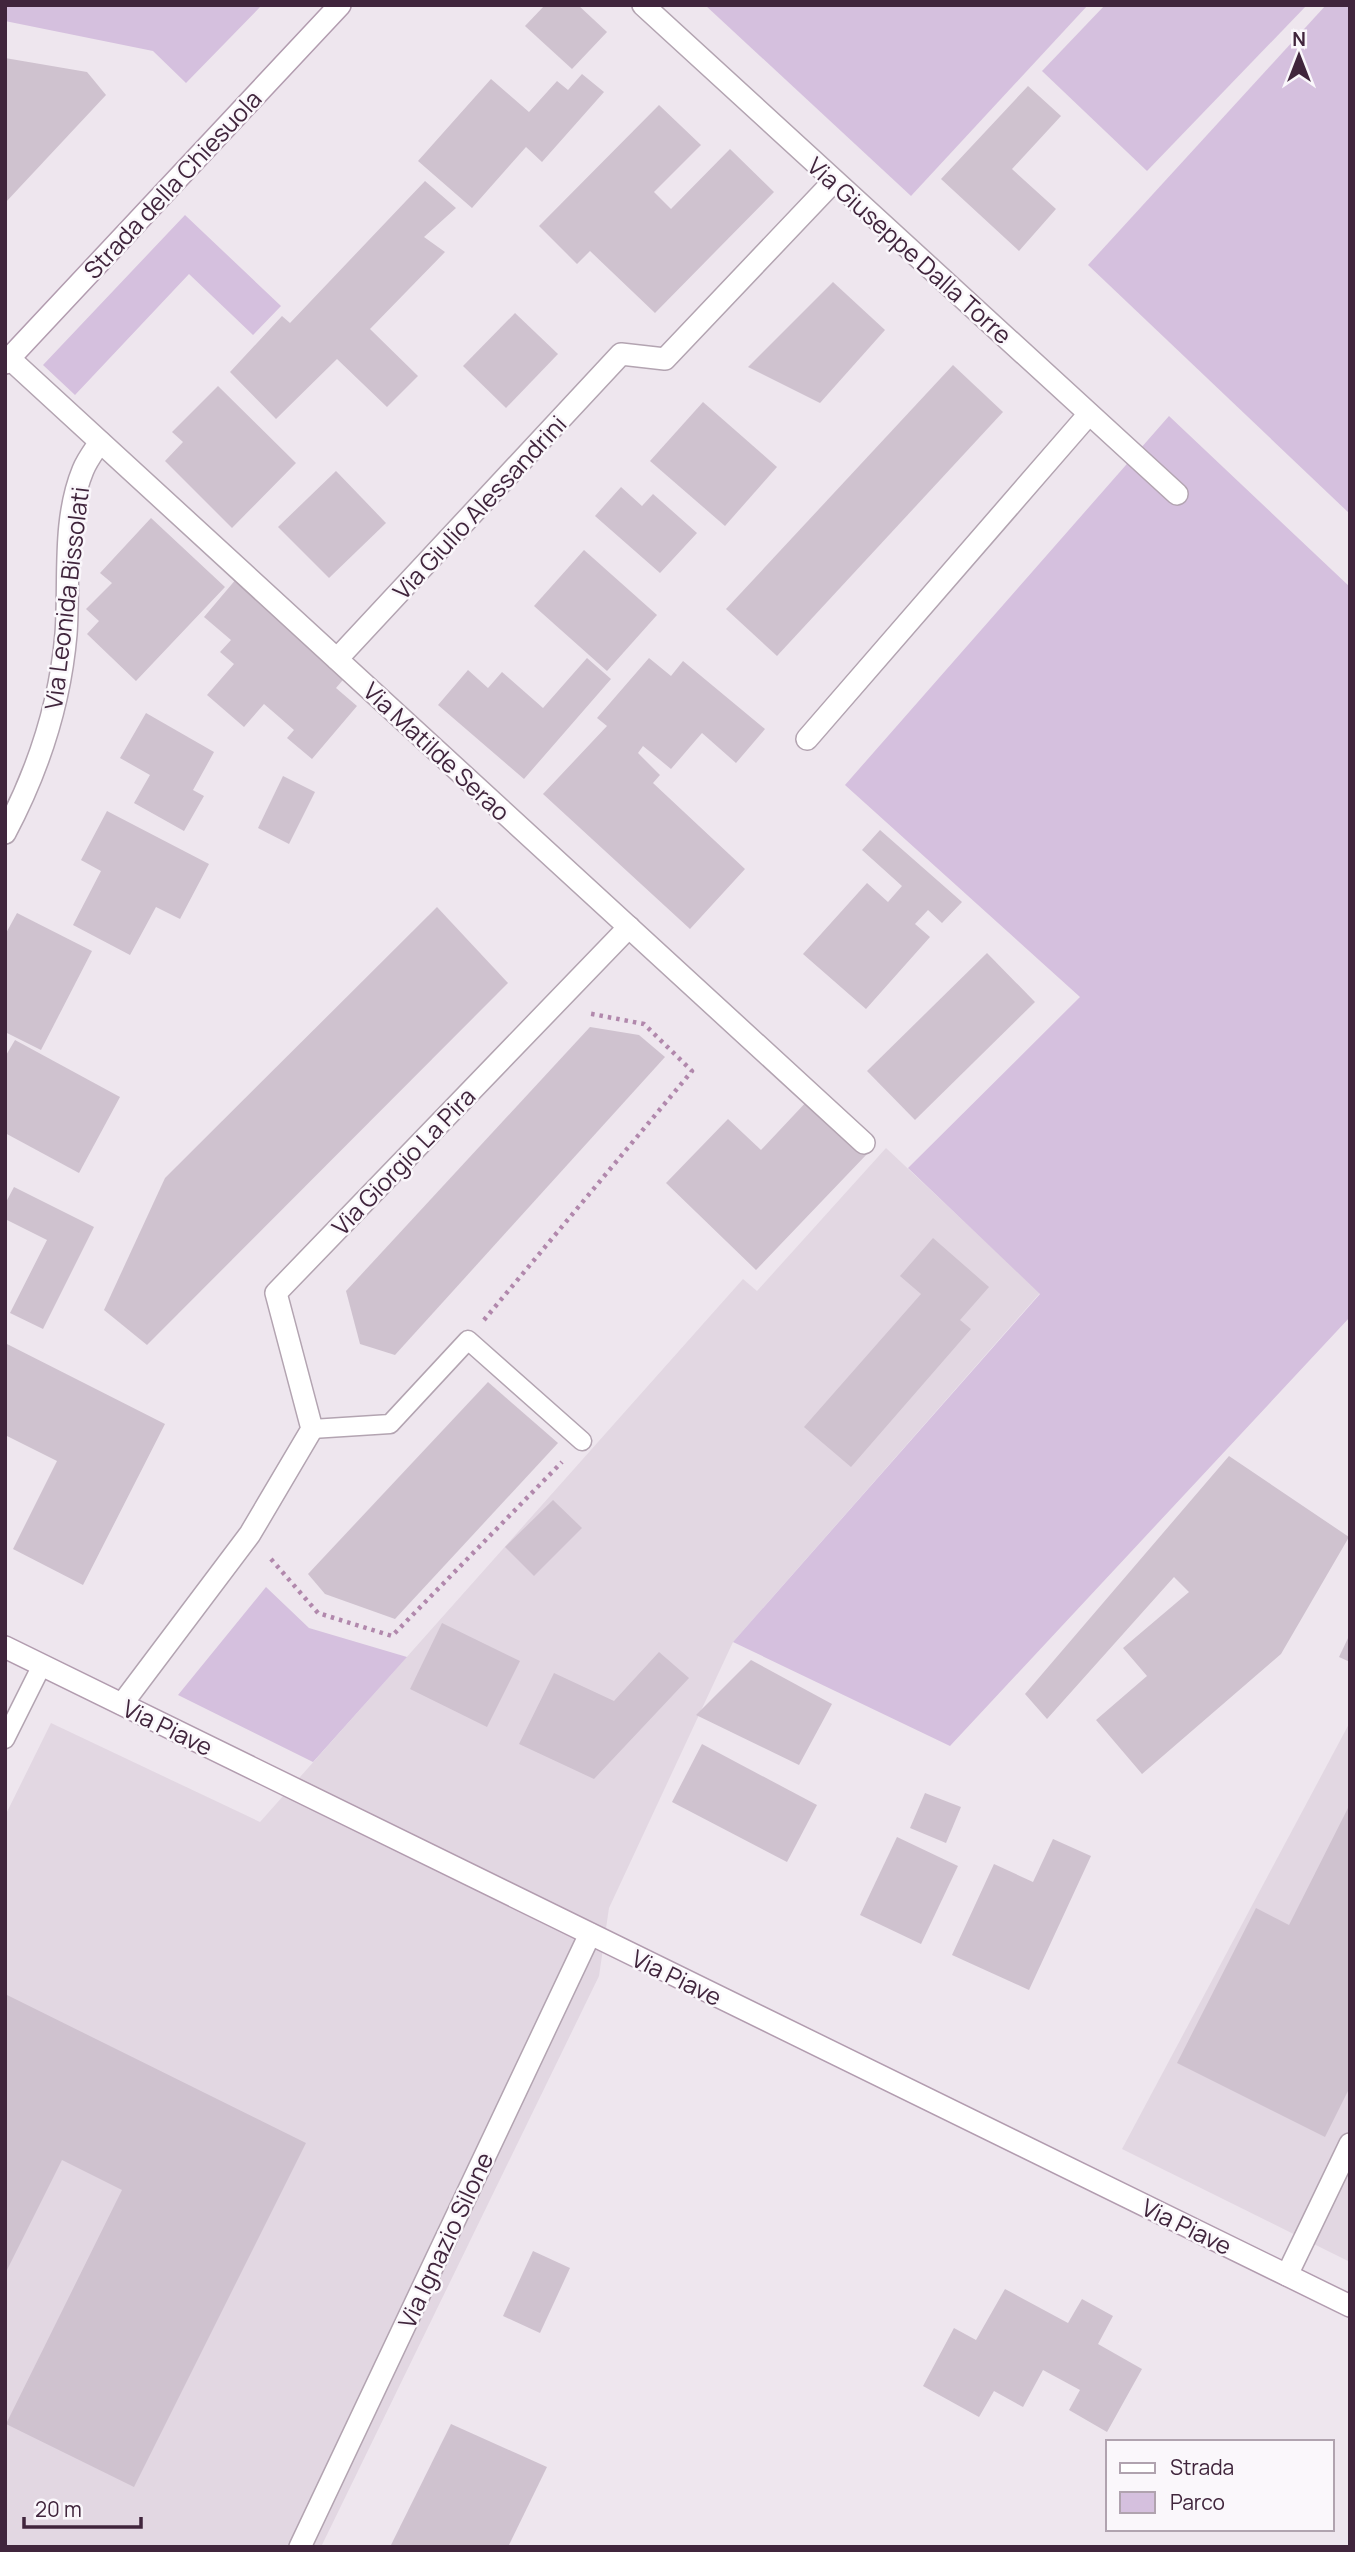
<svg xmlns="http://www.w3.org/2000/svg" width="1355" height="2552" viewBox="0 0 1355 2552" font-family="Manrope,sans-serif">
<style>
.built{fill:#e2d7e2}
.green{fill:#d5c0de}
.building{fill:#cfc2cf}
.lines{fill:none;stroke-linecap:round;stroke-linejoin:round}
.lane-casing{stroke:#b3a4b1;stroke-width:21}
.street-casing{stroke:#b3a4b1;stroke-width:24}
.secondary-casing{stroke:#b29caf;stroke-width:24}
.path{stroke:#b188ac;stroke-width:4.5;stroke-dasharray:3.5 5;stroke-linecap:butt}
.lane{stroke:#fff;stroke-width:18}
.street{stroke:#fff;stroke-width:21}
.secondary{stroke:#fff;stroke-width:21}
.labels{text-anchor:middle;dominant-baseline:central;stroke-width:5;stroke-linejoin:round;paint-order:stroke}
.street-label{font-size:24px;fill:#40253c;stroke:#faf7fb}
</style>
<rect width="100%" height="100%" fill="#eee6ee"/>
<!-- built -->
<g class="built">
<polygon points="886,1148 1040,1293 733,1642 609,1908 599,1976 321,2547 5,2547 5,1816 51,1723 260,1822 743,1279 757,1291"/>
<polygon points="1350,1722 1350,2262 1122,2149"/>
</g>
<!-- green -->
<g class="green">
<polygon points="5,5 262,5 186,83 153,51 5,21"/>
<polygon points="705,5 1088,5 911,196"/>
<polygon points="1105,5 1307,5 1147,171 1042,71"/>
<polygon points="1326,5 1350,5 1350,514 1088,265"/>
<polygon points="185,215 281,306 253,335 189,274 75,395 43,365"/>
<polygon points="1169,416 1350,587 1350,1317 950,1746 733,1642 1040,1294 908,1168 1080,997 845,785"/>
<polygon points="266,1587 309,1628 407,1657 313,1762 178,1695"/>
</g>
<!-- building -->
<g class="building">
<polygon points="545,5 578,5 607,32 572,69 525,26"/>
<polygon points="5,58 87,72 106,95 5,203"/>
<polygon points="582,74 604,92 542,162 526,147 472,208 418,161 491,79 529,112 557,81 568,90"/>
<polygon points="1028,86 1061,116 1012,169 1056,209 1019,251 941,179"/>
<polygon points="659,105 701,145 654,192 671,209 730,149 774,192 655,313 590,251 577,264 539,226"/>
<polygon points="425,181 456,208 424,237 445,252 370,329 418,376 387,407 337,359 276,419 230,372 282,316 290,323"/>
<polygon points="833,282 885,330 820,403 748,367"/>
<polygon points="515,313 558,354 506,408 463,366"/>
<polygon points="953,365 1003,412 777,656 726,609"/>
<polygon points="218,386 296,463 232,528 165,461 183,442 172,432"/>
<polygon points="703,402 777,467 725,526 650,461"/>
<polygon points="336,471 386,523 329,578 278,527"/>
<polygon points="621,487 642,506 653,494 697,533 660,573 595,516"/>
<polygon points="151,518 225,587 136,681 87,634 99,621 86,609 112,583 100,573"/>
<polygon points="584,550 657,615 607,671 534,606"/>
<polygon points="237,578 348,674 336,688 357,706 312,759 287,738 294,730 264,704 244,727 207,695 234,664 220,652 231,640 204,617"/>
<polygon points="587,658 611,679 524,779 438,705 468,670 488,688 502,672 543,708"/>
<polygon points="649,658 671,676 683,661 765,729 736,763 702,733 671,769 643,746 638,753 660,775 653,783 745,869 690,929 543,794 607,726 597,718"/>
<polygon points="146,713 214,752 193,790 204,796 184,831 134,803 150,775 120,758"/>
<polygon points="283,776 315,792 289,844 258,828"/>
<polygon points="107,811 209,864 180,919 156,907 130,955 73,925 101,871 81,860"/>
<polygon points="880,830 962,902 942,923 928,910 915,924 930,937 866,1009 803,954 867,883 888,902 902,886 862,850"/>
<polygon points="437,907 508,983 147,1345 104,1310 165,1178"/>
<polygon points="17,913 92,951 41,1050 5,1032 5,935"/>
<polygon points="987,953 1035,1002 915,1120 867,1071"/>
<polygon points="590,1027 639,1035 665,1057 395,1355 360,1344 346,1291"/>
<polygon points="15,1040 120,1097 79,1173 5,1133 5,1057"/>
<polygon points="809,1099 867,1154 756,1270 666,1183 728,1119 761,1150"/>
<polygon points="14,1187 94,1227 43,1329 10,1313 47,1240 5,1219 5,1204"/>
<polygon points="933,1238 989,1287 960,1320 971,1329 851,1467 804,1427 921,1294 900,1276"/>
<polygon points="5,1343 165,1424 83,1585 13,1549 57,1461 5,1435"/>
<polygon points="488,1382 558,1443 395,1619 325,1594 308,1574"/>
<polygon points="1229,1456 1349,1537 1281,1654 1142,1774 1096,1720 1147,1676 1123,1648 1189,1592 1174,1577 1047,1719 1025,1694"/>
<polygon points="553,1500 582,1528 534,1576 505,1547"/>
<polygon points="442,1623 520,1661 487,1727 410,1689"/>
<polygon points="1350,1634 1350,1662 1339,1657"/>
<polygon points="659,1652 689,1678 594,1779 519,1744 554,1673 614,1701"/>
<polygon points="751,1660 832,1704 799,1765 696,1715"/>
<polygon points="702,1744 817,1805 787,1862 672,1802"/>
<polygon points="925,1793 961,1807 946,1843 910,1828"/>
<polygon points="1350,1804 1350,2087 1325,2137 1177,2063 1256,1908 1289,1925"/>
<polygon points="897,1837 958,1866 921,1944 860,1915"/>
<polygon points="1053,1839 1091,1856 1029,1990 952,1955 994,1864 1033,1882"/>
<polygon points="5,1994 306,2143 134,2487 6,2424 122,2190 62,2160 5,2274"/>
<polygon points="533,2251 570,2268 540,2333 503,2316"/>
<polygon points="1005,2289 1068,2323 1082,2299 1113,2316 1098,2344 1142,2369 1107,2432 1069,2410 1080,2390 1043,2370 1023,2407 994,2391 979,2417 923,2386 954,2328 976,2340"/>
<polygon points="451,2424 547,2467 508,2547 390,2547"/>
</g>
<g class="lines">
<defs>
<g id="lane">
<polyline points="312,1429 390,1424 468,1340 582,1441"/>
<polyline points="5,1739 42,1665"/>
</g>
<g id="street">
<polyline points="643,5 1177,494"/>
<polyline points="10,359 864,1143"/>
<polyline points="337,659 621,354 665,359 834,181"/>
<polyline points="807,739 1089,414"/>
<path d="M5 833C38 771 60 704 66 634 70 580 62 521 83 470 87 460 94 451 100 442"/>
<polyline points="122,1704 250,1534 312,1429 276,1293 629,927"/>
<polyline points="1287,2275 1350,2144"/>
<polyline points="300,2547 590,1934"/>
</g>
<g id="secondary">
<polyline points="5,363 340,5"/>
<polyline points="5,1647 1350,2306"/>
</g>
</defs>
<!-- lane casing -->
<use href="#lane" class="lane-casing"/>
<!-- street casing -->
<use href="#street" class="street-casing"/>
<!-- secondary casing -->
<use href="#secondary" class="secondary-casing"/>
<!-- path -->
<g class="path">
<polyline points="484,1320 692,1071 644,1024 587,1013"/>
<polyline points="271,1559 318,1613 392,1636 562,1462"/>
</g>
<!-- lane -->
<use href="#lane" class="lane"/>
<!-- street -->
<use href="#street" class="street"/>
<!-- secondary -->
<use href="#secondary" class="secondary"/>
</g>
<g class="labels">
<!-- street labels -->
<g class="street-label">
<text transform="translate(172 184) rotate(-47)">Strada della Chiesuola</text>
<text transform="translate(910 250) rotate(42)">Via Giuseppe Dalla Torre</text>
<text transform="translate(479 507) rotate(-47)">Via Giulio Alessandrini</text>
<text transform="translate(66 598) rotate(-83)">Via Leonida Bissolati</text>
<text transform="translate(437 751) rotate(43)">Via Matilde Serao</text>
<text transform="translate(403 1161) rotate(-46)">Via Giorgio La Pira</text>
<text transform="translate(168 1727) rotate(26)">Via Piave</text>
<text transform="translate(677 1977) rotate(26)">Via Piave</text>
<text transform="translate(1187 2226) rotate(26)">Via Piave</text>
<text transform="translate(445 2240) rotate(-65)">Via Ignazio Silone</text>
</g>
</g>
<!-- border -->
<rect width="1355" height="2552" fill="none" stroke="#40253c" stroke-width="14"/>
<!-- legend -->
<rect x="1106" y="2440" width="228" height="91" fill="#faf7fb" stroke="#b0a3af" stroke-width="2"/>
<rect x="1120" y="2463" width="35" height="10" fill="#ffffff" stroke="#b0a3af" stroke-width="2"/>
<text x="1170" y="2475" font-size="21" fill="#40253c">Strada</text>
<rect x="1120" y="2492" width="35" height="21" fill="#d5c0de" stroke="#b0a3af" stroke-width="2"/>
<text x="1170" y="2510" font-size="21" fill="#40253c">Parco</text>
<!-- north arrow -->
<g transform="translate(1299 56)" stroke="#faf7fb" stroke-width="5" paint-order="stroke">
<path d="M0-5L12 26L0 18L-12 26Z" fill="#40253c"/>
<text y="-10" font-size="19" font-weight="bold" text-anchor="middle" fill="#40253c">N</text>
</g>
<!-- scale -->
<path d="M24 2517v10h117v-10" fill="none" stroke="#40253c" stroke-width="3.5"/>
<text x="35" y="2517" font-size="21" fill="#40253c" stroke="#faf7fb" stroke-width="5" paint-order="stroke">20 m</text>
</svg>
